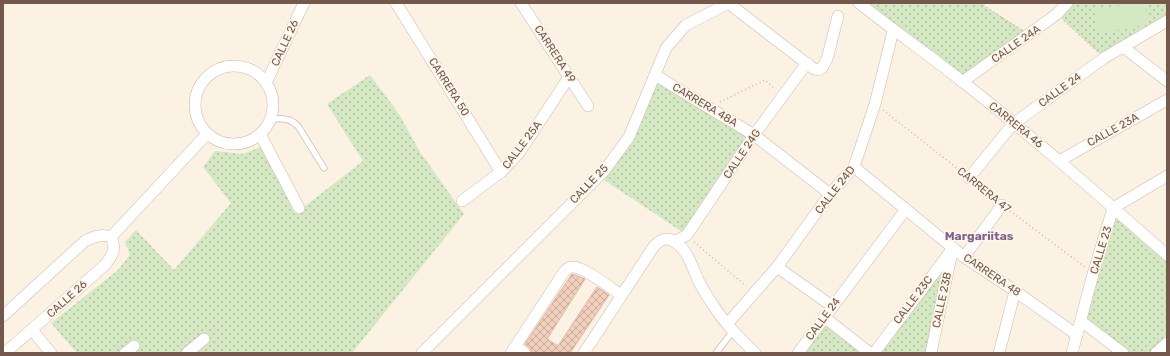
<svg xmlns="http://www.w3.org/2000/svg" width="1170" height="356" viewBox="0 0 1170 356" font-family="Rubik,sans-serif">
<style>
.green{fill:url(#green-dots)}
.pitch{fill:#d4e8c4}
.building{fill:url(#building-cross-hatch);stroke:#e2b59e}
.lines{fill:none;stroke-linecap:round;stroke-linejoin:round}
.lane-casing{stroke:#ccb9ab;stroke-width:7}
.street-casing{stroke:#ccb9ab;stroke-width:12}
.path{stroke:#d4b3a0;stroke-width:1.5;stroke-dasharray:1 3;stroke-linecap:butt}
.lane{stroke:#fff;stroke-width:5.5}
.street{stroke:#fff;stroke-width:11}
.labels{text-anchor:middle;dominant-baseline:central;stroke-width:3.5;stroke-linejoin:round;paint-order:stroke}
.street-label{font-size:11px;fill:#73584b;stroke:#fef6ea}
.neighbourhood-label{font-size:12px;font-weight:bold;fill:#7e638f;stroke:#fef6ea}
</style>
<defs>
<pattern id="green-dots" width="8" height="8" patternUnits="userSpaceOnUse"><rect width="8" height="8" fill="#d4e8c4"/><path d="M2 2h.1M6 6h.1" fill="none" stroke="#b0bfa1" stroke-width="1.8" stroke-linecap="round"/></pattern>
<pattern id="building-cross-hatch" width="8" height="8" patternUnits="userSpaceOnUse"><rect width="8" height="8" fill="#f0cfbd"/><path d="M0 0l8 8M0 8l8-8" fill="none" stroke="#c7ab9c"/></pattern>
</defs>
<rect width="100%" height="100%" fill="#fbf2e4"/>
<!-- green -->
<g class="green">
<polygon points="858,3 980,3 1029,34 962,82"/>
<polygon points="1067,3 1167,3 1167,19 1104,58 1057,14"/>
<polygon points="370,75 399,114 420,152 464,214 352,353 77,353 51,323 117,271 130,255 125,242 136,230 174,270 231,203 203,167 215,151 243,154 263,146 295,214 363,161 327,104"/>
<polygon points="655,75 754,135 687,235 598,176 629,137"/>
<polygon points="1113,208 1167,255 1167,343 1156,353 1123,353 1081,321"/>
<polygon points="953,248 930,353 874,353"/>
<polygon points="824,317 870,353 798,353"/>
</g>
<!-- pitch -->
<polygon class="pitch" points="1135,3 1145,3 1148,24 1099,34 1094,10"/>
<!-- building -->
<polygon class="building" points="572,274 585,279 547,339 558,346 597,287 609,295 570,353 532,353 530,348 525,344"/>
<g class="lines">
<defs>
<g id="lane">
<path d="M271 119C282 119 289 117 298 126L324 168"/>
<polyline points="716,353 733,331"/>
</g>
<g id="street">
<polyline points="396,3 501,172"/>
<polyline points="521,3 588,106"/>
<polyline points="728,3 814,69 818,70 822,68 827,59 838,16"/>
<path d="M859 3C893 30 929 55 963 82 1033 137 1100 196 1167 255"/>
<polyline points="1123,47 1167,81"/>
<circle cx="234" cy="105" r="39"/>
<polyline points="655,75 754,135 830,194"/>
<polyline points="962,82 1057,14 1067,3"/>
<polyline points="266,83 304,3"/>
<polyline points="260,134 299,208"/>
<polyline points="1059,161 1167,100"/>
<polyline points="854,167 964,257 1015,291 1077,335"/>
<polyline points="969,178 1013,124 1104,58 1167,21"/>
<polyline points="462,201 501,172 519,153 569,77"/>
<polyline points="111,237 207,134"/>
<polyline points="674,241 678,240 687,235 754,135 807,63"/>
<polyline points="964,257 1002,205"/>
<polyline points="777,267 832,306"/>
<path d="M3 316 85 241C95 236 101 234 111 237 117 249 112 256 105 265L5 353"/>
<polyline points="824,317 870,353"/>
<polyline points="1081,321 1123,353"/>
<polyline points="728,323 777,267 830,194 854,167 875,104 893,31"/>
<polyline points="32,330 51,353"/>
<polyline points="516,346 525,353"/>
<polyline points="125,353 134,346"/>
<polyline points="187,353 204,339"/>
<polyline points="422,353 604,171 629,137 666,48 686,25 729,3"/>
<path d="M511 353 564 272C567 269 568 267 572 267 583 266 611 288 621 295"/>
<path d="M584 353 654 246C660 240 667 236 675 242 689 251 693 270 700 284 704 291 708 298 713 305 724 323 740 338 755 353"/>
<polyline points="798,353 906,209"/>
<polyline points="874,353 953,248"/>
<polyline points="931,353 952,252"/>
<polyline points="999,353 1015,291"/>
<polyline points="1072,353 1093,274 1113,208 1167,176"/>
<polyline points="1156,353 1167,343"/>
</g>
</defs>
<!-- lane casing -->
<use href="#lane" class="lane-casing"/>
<!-- street casing -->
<use href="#street" class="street-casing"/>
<!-- path -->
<g class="path">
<polyline points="980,3 1018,28"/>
<polyline points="1064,21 1097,51"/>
<polyline points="720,102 765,80 775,89"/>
<polyline points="883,110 962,172"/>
<polyline points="977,184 994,199"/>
<polyline points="1010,211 1085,267"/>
<polyline points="694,242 746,286"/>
</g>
<!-- lane -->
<use href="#lane" class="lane"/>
<!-- street -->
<use href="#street" class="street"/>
</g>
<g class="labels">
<!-- street labels -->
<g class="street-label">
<text transform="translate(285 43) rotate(-65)">CALLE 26</text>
<text transform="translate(1016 44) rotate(-35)">CALLE 24A</text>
<text transform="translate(555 54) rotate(57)">CARRERA 49</text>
<text transform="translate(449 87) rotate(58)">CARRERA 50</text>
<text transform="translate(1060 90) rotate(-36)">CALLE 24</text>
<text transform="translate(705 105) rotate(31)">CARRERA 48A</text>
<text transform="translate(1016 125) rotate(39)">CARRERA 46</text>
<text transform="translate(1113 130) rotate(-29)">CALLE 23A</text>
<text transform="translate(522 145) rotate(-53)">CALLE 25A</text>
<text transform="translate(742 154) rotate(-56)">CALLE 24G</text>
<text transform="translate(589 184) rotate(-46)">CALLE 25</text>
<text transform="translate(835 190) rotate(-52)">CALLE 24D</text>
<text transform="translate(984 190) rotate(39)">CARRERA 47</text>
<text transform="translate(1101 250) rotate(-73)">CALLE 23</text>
<text transform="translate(992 275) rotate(34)">CARRERA 48</text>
<text transform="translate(67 299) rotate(-42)">CALLE 26</text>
<text transform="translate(913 300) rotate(-53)">CALLE 23C</text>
<text transform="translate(942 300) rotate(-78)">CALLE 23B</text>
<text transform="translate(823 319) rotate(-53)">CALLE 24</text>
</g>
<!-- neighbourhood labels -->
<g class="neighbourhood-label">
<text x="979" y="236">Margariitas</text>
</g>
</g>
<!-- border -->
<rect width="1170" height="356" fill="none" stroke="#73584b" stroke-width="8"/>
</svg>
